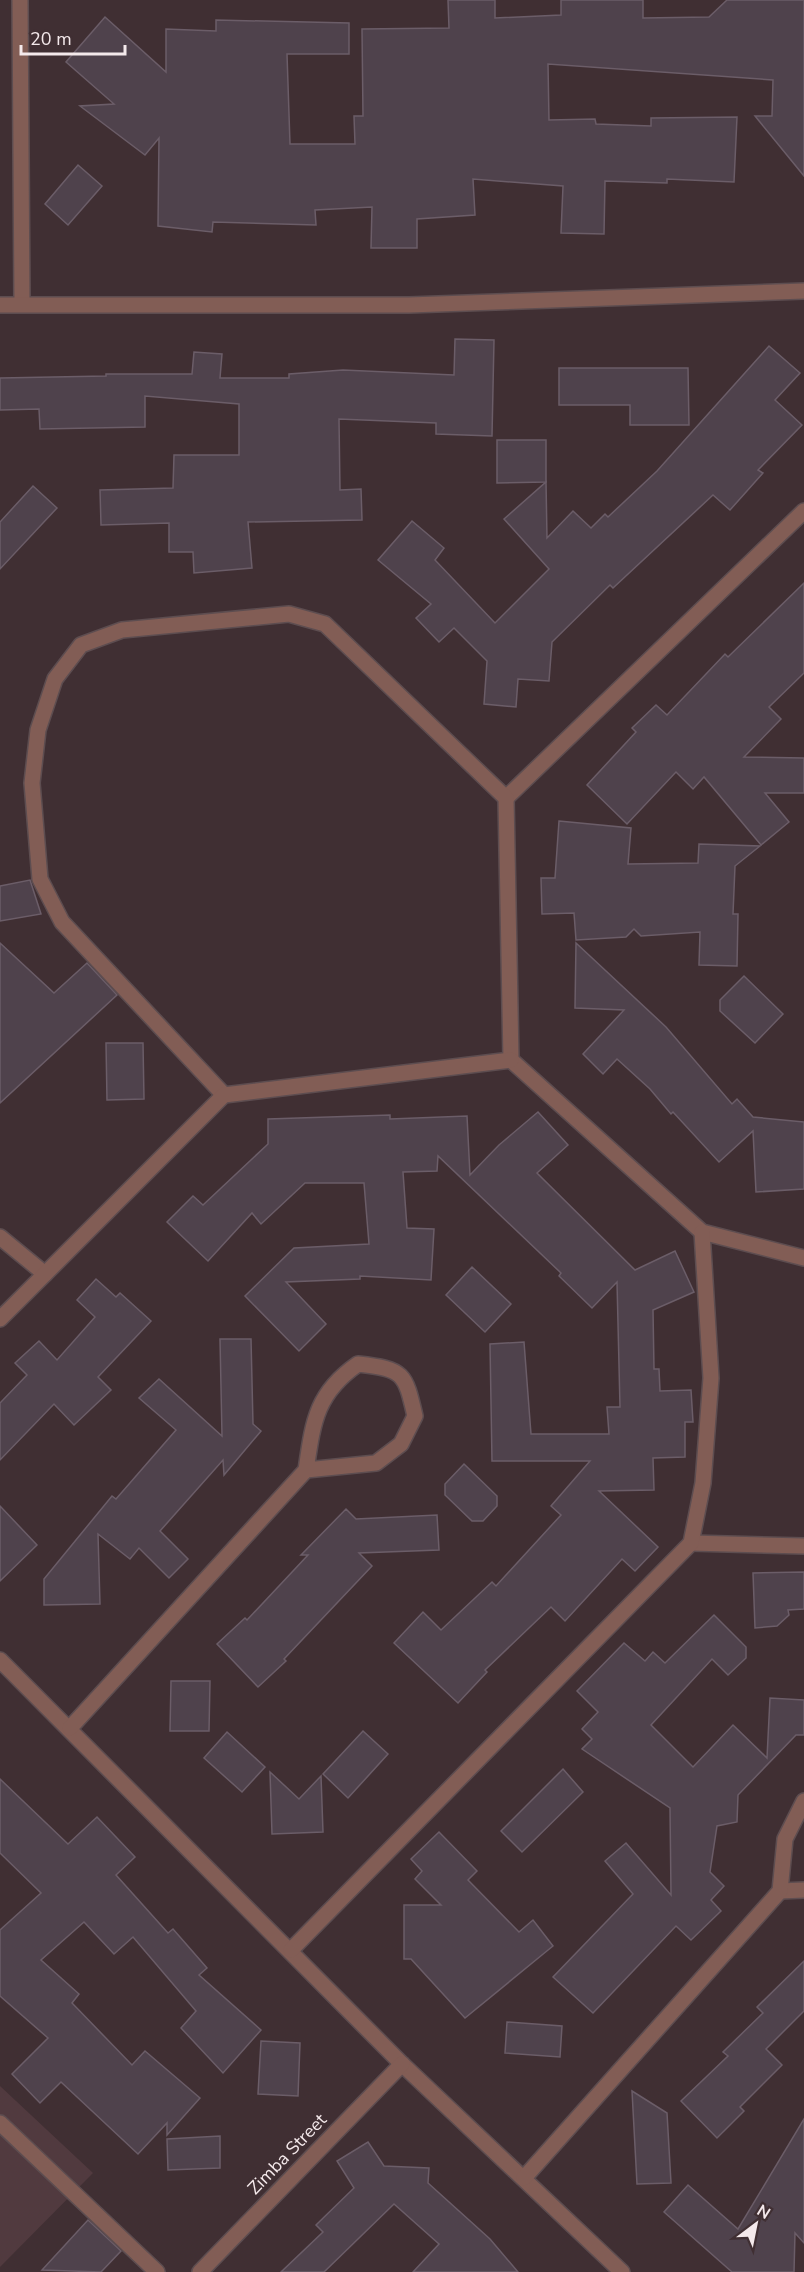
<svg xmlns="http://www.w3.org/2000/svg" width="804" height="2272" viewBox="0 0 804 2272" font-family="'Nunito Sans',sans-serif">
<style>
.built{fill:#513a3f}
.building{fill:#4f424c;stroke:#6b5d68;stroke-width:1.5}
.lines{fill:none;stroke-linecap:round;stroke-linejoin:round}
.street-casing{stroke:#5d4d50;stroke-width:18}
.street{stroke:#825d55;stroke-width:15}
.labels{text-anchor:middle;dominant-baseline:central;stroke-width:6;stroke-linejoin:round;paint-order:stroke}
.street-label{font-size:18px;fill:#f4e9eb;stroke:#402f33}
</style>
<rect width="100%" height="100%" fill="#402f33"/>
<!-- built -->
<polygon class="built" points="0,2086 93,2173 0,2267"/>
<!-- building -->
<g class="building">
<polygon points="448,0 495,0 495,18 561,15 561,0 643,0 643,18 709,17 727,0 804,0 804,176 755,116 772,116 773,80 548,64 549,120 595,119 596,124 651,126 651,118 737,117 734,182 667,179 667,183 605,181 604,234 561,233 563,186 473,179 475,215 417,219 417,248 371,248 372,207 315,210 316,225 213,222 212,232 158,226 159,138 145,155 80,106 114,104 66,62 105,17 166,72 166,29 216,31 216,20 349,23 349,54 287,54 290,144 355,144 354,116 363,116 362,29 449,28"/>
<polygon points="78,165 102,186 68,225 45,204"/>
<polygon points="455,339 494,340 492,436 436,434 436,423 339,419 340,490 361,489 362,520 248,522 252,568 194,573 193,552 169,552 169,523 101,525 100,490 173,488 174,455 239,455 239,404 145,396 145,427 40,429 39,409 0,410 0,378 106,376 106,374 192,374 194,352 222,354 220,378 289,378 289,374 343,370 454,375"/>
<polygon points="769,346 800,373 775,400 802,425 758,470 763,473 730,510 713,495 613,588 610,585 552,642 549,681 518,679 516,707 484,704 487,661 454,628 439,642 416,618 431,604 378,560 412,521 444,548 435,560 495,623 549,569 504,519 546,482 547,538 573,511 591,528 605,514 608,517 657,471"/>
<polygon points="559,368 688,368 689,425 630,425 630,405 559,405"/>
<polygon points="497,440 546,440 546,482 497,483"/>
<polygon points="33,486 57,508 0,569 0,522"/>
<polygon points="804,583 804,673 769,707 781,719 744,757 804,758 804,793 765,793 789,822 761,845 704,777 693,789 676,772 627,824 587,785 636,732 632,728 656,705 667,715 725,654 728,657"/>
<polygon points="559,821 631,828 628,864 698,863 699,844 760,846 735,866 733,914 738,914 737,966 699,965 700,932 641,936 634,929 626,937 576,940 574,913 542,914 541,878 555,878"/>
<polygon points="30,880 41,914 0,921 0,886"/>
<polygon points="0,943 54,993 87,963 117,995 0,1103"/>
<polygon points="576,943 666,1027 732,1104 737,1099 753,1117 804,1122 804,1189 756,1192 753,1131 719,1162 673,1112 671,1114 650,1089 617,1059 603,1074 583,1054 624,1010 575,1008"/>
<polygon points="744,976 783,1014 755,1043 720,1011 720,1000"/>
<polygon points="106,1043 143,1043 144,1099 107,1100"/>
<polygon points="538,1112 568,1145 537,1173 635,1270 675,1251 694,1292 653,1310 654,1369 659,1369 660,1391 691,1390 693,1422 685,1422 685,1457 653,1458 654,1490 599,1491 658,1547 635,1571 622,1559 565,1621 551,1607 485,1670 487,1672 458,1703 394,1643 423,1612 441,1630 492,1582 496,1586 561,1515 551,1506 590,1461 492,1461 490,1344 524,1342 531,1434 609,1434 607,1407 620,1407 617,1282 592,1308 559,1276 561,1273 438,1156 437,1171 403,1172 407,1228 434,1229 431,1280 360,1276 360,1279 286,1282 326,1324 299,1351 245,1296 294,1248 369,1244 364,1183 305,1183 261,1224 252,1213 208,1261 167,1222 193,1196 203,1205 268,1144 268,1119 390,1115 390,1119 467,1116 470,1175 499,1145"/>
<polygon points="472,1267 511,1304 485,1332 446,1295"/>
<polygon points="96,1279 116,1297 120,1293 151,1321 98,1377 111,1390 74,1425 54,1404 0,1460 0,1403 27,1375 15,1363 39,1341 57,1360 95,1317 77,1300"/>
<polygon points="220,1339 251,1339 253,1424 261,1431 224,1475 223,1460 160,1531 188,1559 169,1578 139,1548 130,1559 98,1534 100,1604 44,1605 44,1579 112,1496 116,1499 176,1430 139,1398 159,1379 222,1436"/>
<polygon points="464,1464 497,1496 497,1506 483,1521 472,1521 445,1495 445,1484"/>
<polygon points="0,1506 37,1545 0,1581"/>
<polygon points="346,1509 356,1519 437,1515 439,1550 359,1553 372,1566 284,1659 286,1661 258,1687 217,1644 245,1618 247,1620 308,1555 301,1555"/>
<polygon points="804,1572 804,1609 788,1610 789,1615 777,1626 755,1628 753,1573"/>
<polygon points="714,1615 746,1647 746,1658 728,1675 712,1659 651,1725 693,1767 733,1725 767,1758 770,1698 804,1700 804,1735 796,1735 738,1795 737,1822 717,1826 710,1872 724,1886 711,1900 721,1911 691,1940 676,1926 593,2013 553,1977 633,1894 605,1861 626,1843 671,1895 670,1808 582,1749 592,1739 582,1729 598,1712 577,1691 624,1643 645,1661 653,1652 665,1663"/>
<polygon points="171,1681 210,1681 209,1731 170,1731"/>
<polygon points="363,1731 388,1754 348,1798 323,1774"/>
<polygon points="227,1732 265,1767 242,1792 204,1758"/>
<polygon points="563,1769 583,1792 522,1852 501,1831"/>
<polygon points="270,1772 299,1799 321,1776 323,1832 272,1834"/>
<polygon points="0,1779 68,1844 97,1817 135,1857 116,1875 168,1933 173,1929 207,1968 199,1975 261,2030 223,2073 181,2028 196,2011 133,1937 114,1954 84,1922 41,1960 79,1994 72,2003 132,2065 145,2051 200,2098 167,2135 167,2123 138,2154 61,2082 40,2103 12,2074 48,2038 0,1996 0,1930 41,1893 0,1853"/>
<polygon points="439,1832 477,1871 468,1880 519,1932 533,1920 553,1946 465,2018 411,1959 404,1959 404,1905 441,1905 415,1879 422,1871 411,1859"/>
<polygon points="804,1961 804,2011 766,2049 782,2065 740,2107 744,2111 717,2138 681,2101 728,2056 723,2052 763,2013 757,2007"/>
<polygon points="507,2022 562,2026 560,2057 505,2053"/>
<polygon points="261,2041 300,2043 298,2096 258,2094"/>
<polygon points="632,2091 667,2113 671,2183 637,2184"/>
<polygon points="804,2119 804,2243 795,2233 794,2272 732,2272 664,2212 688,2185 738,2229"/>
<polygon points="220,2136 220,2168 168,2170 167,2139"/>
<polygon points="368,2142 384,2166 429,2168 428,2183 490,2239 518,2272 413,2272 439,2244 394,2204 324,2272 281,2272 323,2232 316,2225 354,2188 337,2161"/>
<polygon points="88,2220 121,2251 101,2272 42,2270"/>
</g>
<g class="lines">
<defs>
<g id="street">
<polyline points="20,0 22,304"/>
<polyline points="0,305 409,305 804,291"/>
<polyline points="506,798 804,511"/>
<polyline points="224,1095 62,922 40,879 32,783 38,730 55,679 81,645 122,630 289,614 325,624 506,798 511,1060 702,1232 804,1258"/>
<polyline points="0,1237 45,1274"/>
<polyline points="0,1319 224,1095 511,1060"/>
<polyline points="691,1543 804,1546"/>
<polyline points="0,1660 402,2064 622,2272"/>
<path d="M70 1728 306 1470C313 1422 316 1393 358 1364 404 1369 405 1373 415 1416L401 1444 376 1463 306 1470"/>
<polyline points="780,1891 804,1890"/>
<polyline points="291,1950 691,1543 703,1483 711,1378 702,1232"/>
<polyline points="0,2123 157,2272"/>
<polyline points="524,2178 780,1891 785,1839 804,1801"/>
<polyline points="200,2272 402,2064"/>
</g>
</defs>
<!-- street casing -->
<use href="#street" class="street-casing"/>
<!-- street -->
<use href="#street" class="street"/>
</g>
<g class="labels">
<!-- street labels -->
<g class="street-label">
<text transform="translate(287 2154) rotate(-46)">Zimba Street</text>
</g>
</g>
<!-- north arrow -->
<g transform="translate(756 2224) rotate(32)" stroke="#402f33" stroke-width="4.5" paint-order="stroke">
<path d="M0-4.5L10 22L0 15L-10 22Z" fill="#f4e9eb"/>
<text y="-9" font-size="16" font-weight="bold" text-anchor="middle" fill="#f4e9eb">N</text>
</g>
<!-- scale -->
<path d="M21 45v9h104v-9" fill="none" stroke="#f4e9eb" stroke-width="3"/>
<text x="30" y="45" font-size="18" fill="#f4e9eb" stroke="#402f33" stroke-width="4.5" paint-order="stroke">20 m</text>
</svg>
